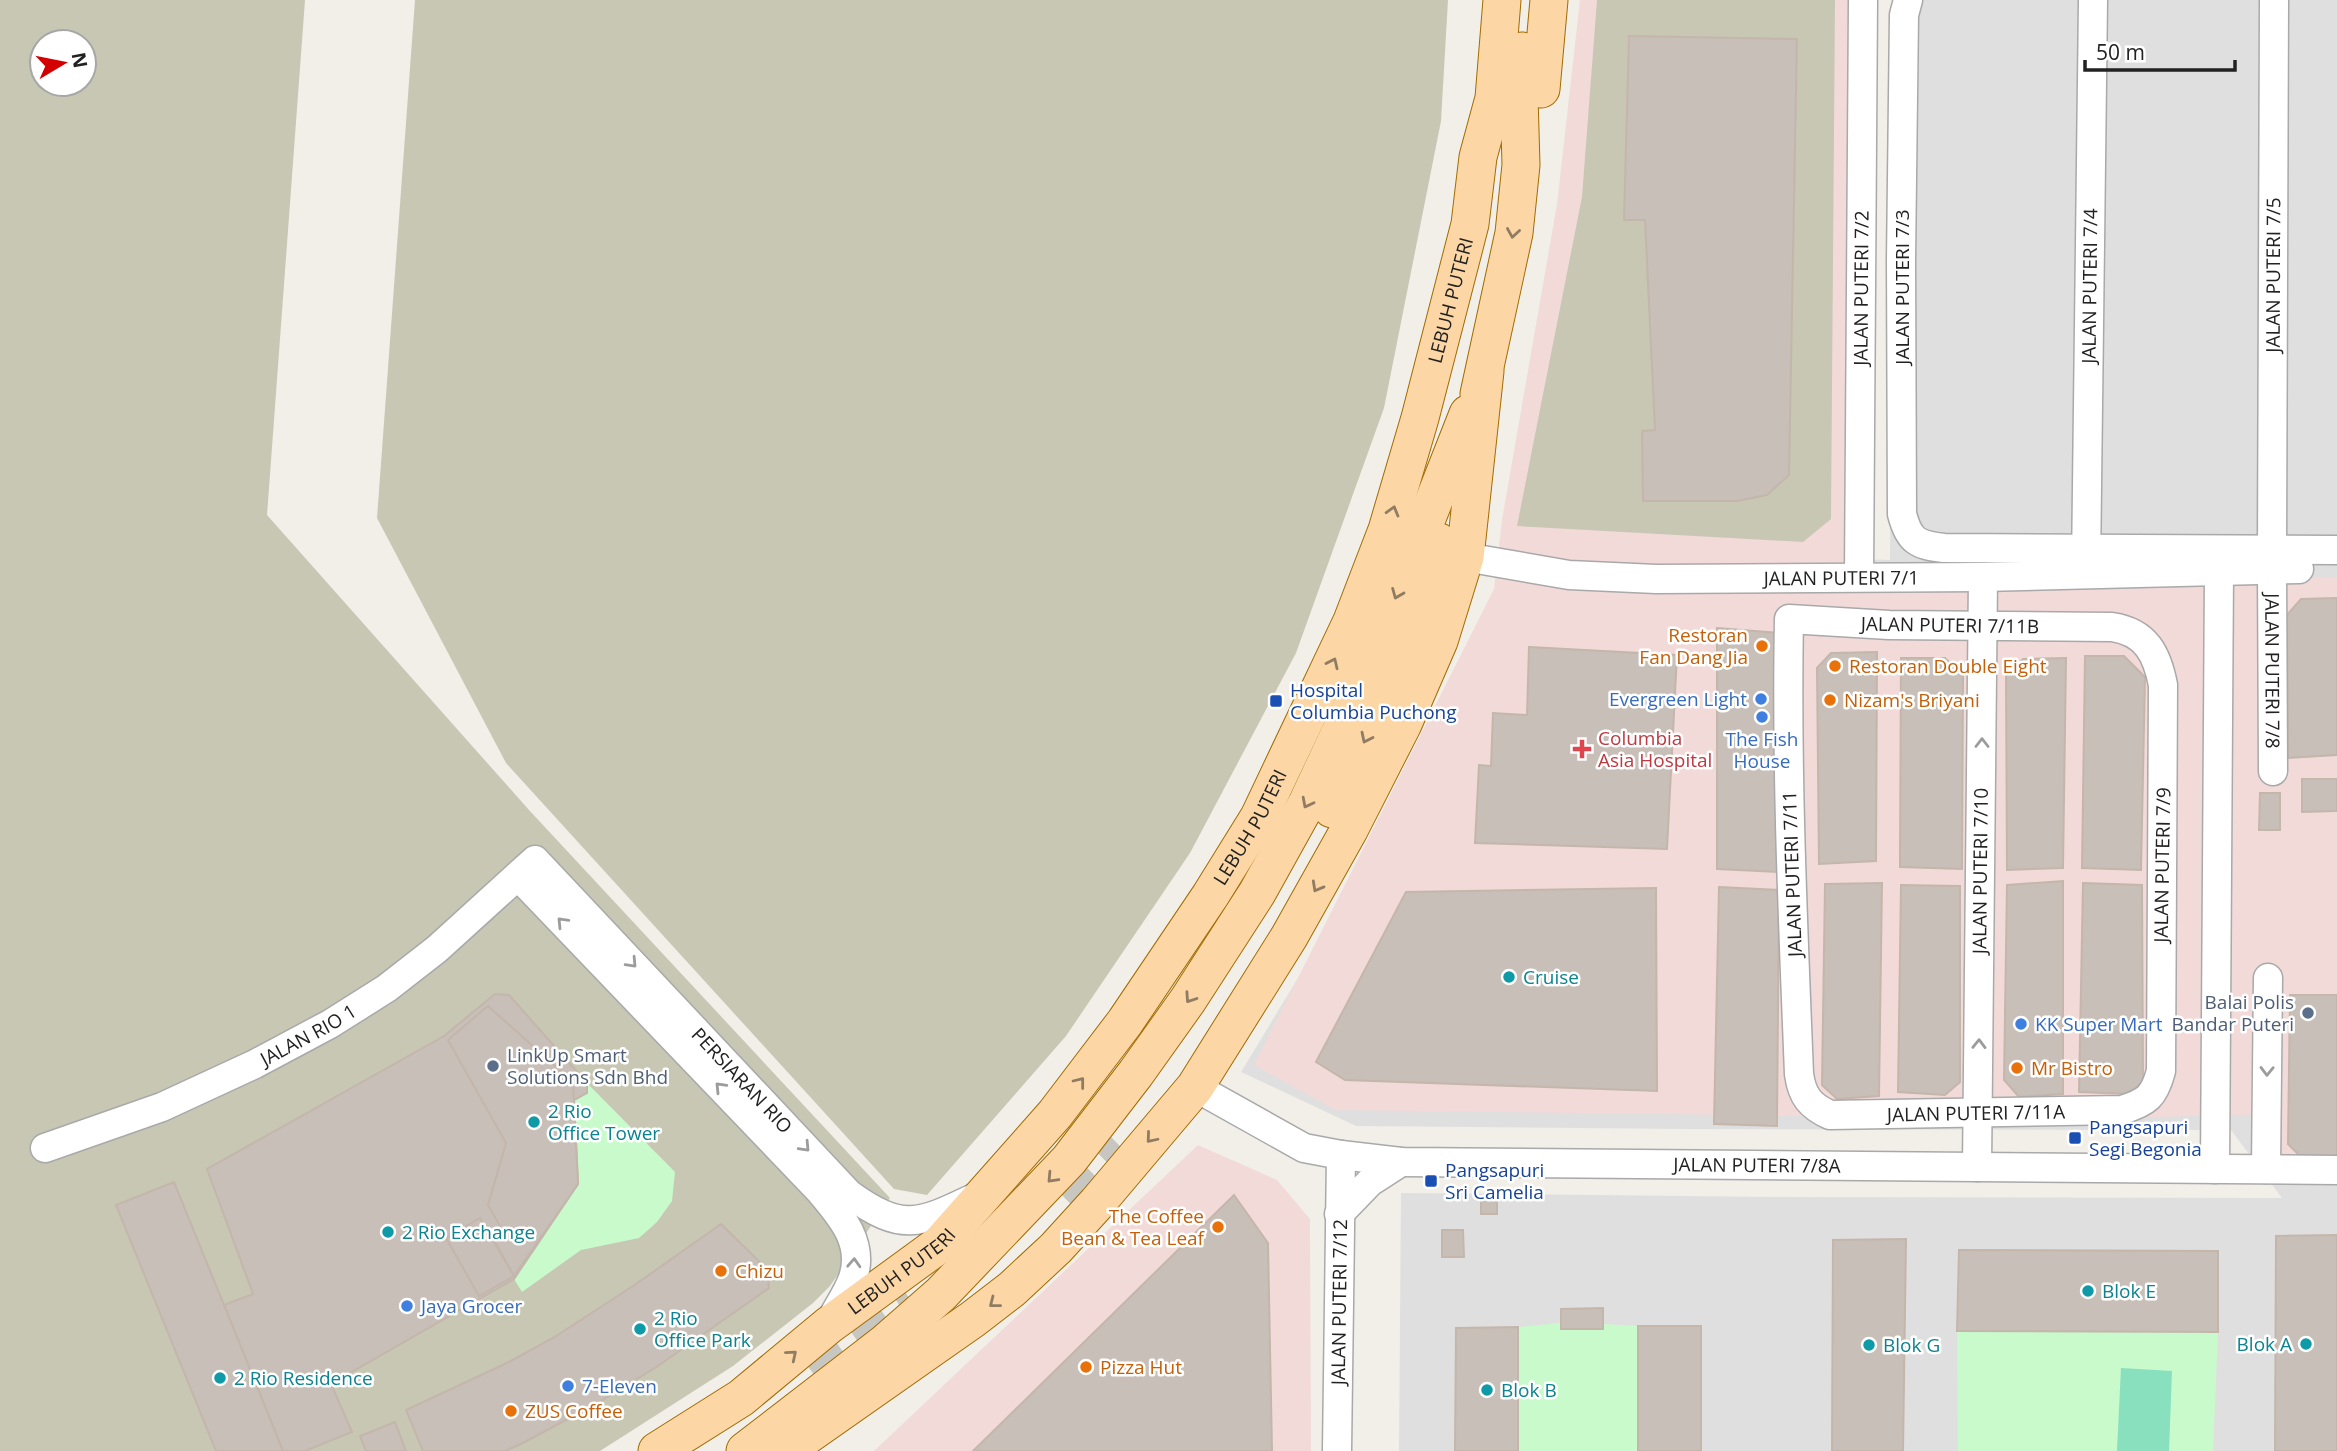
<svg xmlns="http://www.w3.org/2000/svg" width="2337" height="1451" viewBox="0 0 2337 1451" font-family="'Open Sans',sans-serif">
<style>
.residential{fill:#e0dfdf}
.commercial{fill:#f2dad9}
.construction{fill:#c7c7b4;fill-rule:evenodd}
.park{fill:#c8facc}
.pitch{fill:#88e0be}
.building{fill:#c7bfb8;stroke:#c4b6ab;stroke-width:2}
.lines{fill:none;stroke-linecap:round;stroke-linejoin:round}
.major-tunnel{stroke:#c8c6c1;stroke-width:37;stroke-dasharray:37 18;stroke-linecap:butt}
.minor-casing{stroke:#a9a9a9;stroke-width:31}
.major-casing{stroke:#a06b00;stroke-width:39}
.minor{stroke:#fff;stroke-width:28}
.major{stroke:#fcd6a4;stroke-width:37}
.oneway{stroke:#8f7c63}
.oneway2{stroke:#9c9c9c}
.food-dot{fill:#e8710a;stroke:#fff;stroke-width:2.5}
.shop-dot{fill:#3f7fe0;stroke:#fff;stroke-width:2.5}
.transit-dot{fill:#1a4fb4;stroke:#fff;stroke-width:2.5}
.health-dot{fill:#e0444e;stroke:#fff;stroke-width:2.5}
.culture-dot{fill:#0f9aa8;stroke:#fff;stroke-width:2.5}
.service-dot{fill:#5c6f8a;stroke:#fff;stroke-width:2.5}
.labels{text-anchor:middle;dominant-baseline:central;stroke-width:5;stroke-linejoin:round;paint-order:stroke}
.street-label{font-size:19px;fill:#222;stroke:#fff}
.food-label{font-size:19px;fill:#c56008;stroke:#fff;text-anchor:start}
.transit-label{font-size:19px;fill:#164399;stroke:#fff;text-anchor:start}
.shop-label{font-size:19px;fill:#366cbe;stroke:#fff;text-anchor:start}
.health-label{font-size:19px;fill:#be3a42;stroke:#fff;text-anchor:start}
.culture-label{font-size:19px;fill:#0d838f;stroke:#fff;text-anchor:start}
.service-label{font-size:19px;fill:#4e5e75;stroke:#fff;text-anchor:end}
</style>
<rect width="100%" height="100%" fill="#f2efe9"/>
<!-- residential -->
<polygon class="residential" points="1896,0 2337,0 2337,1451 1399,1451 1401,1193 1773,1197 2282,1198 2231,1130 1685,1129 1356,1126 1241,1072 1369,861 1682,554 1890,560"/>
<!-- commercial -->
<g class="commercial">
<polygon points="1580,0 1850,0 1846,587 2337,577 2337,1162 2272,1162 2272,1114 2064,1119 1336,1110 1254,1065 1494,589 1502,520 1557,204"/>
<polygon points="1198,1145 1277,1180 1310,1219 1311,1451 874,1451"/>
</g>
<!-- construction -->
<g class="construction">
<path d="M0 0H305L267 515 529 810 890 1198 830 1286 813 1303 733 1366 600 1451H0ZM42 42H84V84H42Z"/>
<polygon points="415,0 1448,0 1441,121 1384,408 1296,653 1190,853 1066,1036 927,1195 894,1189 506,763 377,518"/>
<polygon points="1597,0 1835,0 1831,519 1803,542 1517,526 1582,197"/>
</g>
<!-- park -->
<g class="park">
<polygon points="587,1083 675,1172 672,1201 657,1222 639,1238 581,1250 522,1292 514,1279 578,1184 574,1100 587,1093"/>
<polygon points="1561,1323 1561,1329 1603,1329 1603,1324 1638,1326 1638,1451 1518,1451 1518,1327"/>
<polygon points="1957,1331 2218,1332 2213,1451 1958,1451"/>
</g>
<!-- pitch -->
<polygon class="pitch" points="2121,1368 2172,1371 2169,1451 2117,1451"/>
<!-- building -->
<g class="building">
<polygon points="1629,36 1797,39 1789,475 1767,495 1737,501 1643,501 1642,431 1655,430 1645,220 1624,220"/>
<polygon points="2337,598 2337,755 2288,758 2287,615 2301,599"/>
<polygon points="1717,628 1779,633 1778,872 1717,869"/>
<polygon points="1529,647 1677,655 1667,849 1475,843 1479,765 1491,766 1493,713 1527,715"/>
<polygon points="1877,652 1876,861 1819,864 1817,668 1831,653"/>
<polygon points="2085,656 2124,656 2145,677 2141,870 2082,868"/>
<polygon points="1901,658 1945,658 1963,676 1962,869 1900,867"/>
<polygon points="2066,658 2063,868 2007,870 2006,676 2023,659"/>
<polygon points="2302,779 2337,779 2337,811 2302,812"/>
<polygon points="2260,793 2280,793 2280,830 2259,830"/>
<polygon points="2063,881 2063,1094 2019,1097 2004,1080 2007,885"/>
<polygon points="1882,883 1879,1096 1837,1099 1822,1085 1825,884"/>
<polygon points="2083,883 2142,885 2143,1081 2131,1094 2079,1092"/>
<polygon points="1901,885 1960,886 1960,1082 1945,1095 1898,1092"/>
<polygon points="1719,887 1779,890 1777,1126 1714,1124"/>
<polygon points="1656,888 1657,1091 1345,1080 1316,1062 1406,892"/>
<polygon points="495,994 509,995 587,1083 587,1093 574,1100 578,1184 514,1279 331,1384 352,1432 305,1451 283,1451 224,1305 253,1294 207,1169 444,1036"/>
<polygon points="2290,995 2337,995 2337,1158 2302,1158 2288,1144"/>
<polygon points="488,1006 573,1082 578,1184 514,1276 492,1237 503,1231 488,1205 506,1143 448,1040"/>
<polygon points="174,1182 224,1305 283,1451 216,1451 116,1205"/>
<polygon points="1234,1195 1268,1243 1272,1451 973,1451"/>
<rect x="1481" y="1199" width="16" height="15"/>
<polygon points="480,1218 514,1276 479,1296 446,1238"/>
<polygon points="721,1224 767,1269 769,1288 658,1366 598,1403 521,1444 505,1451 423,1451 406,1410 509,1362 553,1338 636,1284"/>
<polygon points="1442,1230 1463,1230 1464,1257 1442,1257"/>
<polygon points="2337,1235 2337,1451 2275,1451 2276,1236"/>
<polygon points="1906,1239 1903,1451 1832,1451 1833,1240"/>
<polygon points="1959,1250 2218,1251 2218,1332 1957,1331"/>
<polygon points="1603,1308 1603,1329 1561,1329 1561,1309"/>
<rect x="1638" y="1326" width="63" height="125"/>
<polygon points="1518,1327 1518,1451 1455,1451 1456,1328"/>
<polygon points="395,1422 406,1451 366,1451 360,1436"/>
</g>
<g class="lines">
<!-- major-tunnel -->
<g class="major-tunnel">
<polyline points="1059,1192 1113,1139"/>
<polyline points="812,1372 912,1302"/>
</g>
<defs>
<g id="minor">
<path d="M1908 0 1904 15 1901 260 1902 514C1909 541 1917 545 1944 548L2337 550"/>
<path id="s1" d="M2272 550 2274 0"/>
<path id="s2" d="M1465 557 1569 575 1656 579 1983 577 2299 569"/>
<path id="s3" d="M2086 568 2093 0"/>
<path id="s4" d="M2272 569 2273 771"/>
<path id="s5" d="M1859 577 1863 0"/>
<path d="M1789 619 1889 625 2112 627C2146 632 2157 654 2163 685L2161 1071C2154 1097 2147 1102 2122 1110L1830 1115C1810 1106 1802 1096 1799 1074 1793 923 1786 771 1789 619Z"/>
<path d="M518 876 819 1190C840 1215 865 1242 853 1278 848 1293 837 1308 830 1322"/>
<path id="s6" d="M1195 1087 1304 1148 1341 1155 1401 1162 2337 1170"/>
<path id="s7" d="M45 1148 162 1107 255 1064 330 1024 387 988 437 949 535 860 849 1194C903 1233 919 1224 976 1197"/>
<path id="s8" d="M1977 1167 1983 577"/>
<polyline points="2215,1169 2219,571"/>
<polyline points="2266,1169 2268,978"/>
<polyline points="1339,1214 1370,1182 1401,1162"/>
<path id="s9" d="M1337 1451 1341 1155"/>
</g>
<g id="major">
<polyline points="1541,89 1549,0"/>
<polyline points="1479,394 1514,233 1521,165 1519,96 1522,51"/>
<polyline points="1332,809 1379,713 1423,604 1439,542"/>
<path id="s10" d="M657 1451 741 1398 829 1325 940 1244 1055 1114 1125 1022 1210 896 1259 817 1352 621 1387 530 1420 418 1470 224 1478 157 1494 98 1502 0"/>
<polyline points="745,1451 885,1343 941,1294 1069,1160 1136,1073 1188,1000 1257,893 1307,803 1357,696 1468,414"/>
<polyline points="785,1451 973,1319 1012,1289 1056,1248 1097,1203 1195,1087 1289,937 1349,830 1403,724 1439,641 1465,557 1485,371"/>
</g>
</defs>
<!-- minor casing -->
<use href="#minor" class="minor-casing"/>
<!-- major casing -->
<use href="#major" class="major-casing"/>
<!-- minor -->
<use href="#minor" class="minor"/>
<!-- major -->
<use href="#major" class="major"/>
</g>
<!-- one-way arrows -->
<defs><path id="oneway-chevron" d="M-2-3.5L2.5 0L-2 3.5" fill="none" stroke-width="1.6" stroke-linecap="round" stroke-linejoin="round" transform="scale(1.75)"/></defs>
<g class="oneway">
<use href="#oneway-chevron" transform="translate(1513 233) rotate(99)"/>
<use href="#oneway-chevron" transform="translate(1393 511) rotate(-74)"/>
<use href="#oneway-chevron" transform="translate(1397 594) rotate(112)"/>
<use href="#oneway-chevron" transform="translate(1333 663) rotate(-65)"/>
<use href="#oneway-chevron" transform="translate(1366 738) rotate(116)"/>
<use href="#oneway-chevron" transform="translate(1307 803) rotate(117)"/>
<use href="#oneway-chevron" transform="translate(1317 887) rotate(119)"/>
<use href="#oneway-chevron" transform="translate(1190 998) rotate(124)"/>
<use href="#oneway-chevron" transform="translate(1080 1082) rotate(-52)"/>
<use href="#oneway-chevron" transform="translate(1151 1138) rotate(130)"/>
<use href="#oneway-chevron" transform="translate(1052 1178) rotate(133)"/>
<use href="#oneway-chevron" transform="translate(994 1303) rotate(142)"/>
<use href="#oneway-chevron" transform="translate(792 1355) rotate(-40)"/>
</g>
<g class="oneway2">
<use href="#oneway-chevron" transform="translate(1982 743) rotate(-90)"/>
<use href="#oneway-chevron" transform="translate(562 922) rotate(-134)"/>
<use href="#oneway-chevron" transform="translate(632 963) rotate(47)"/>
<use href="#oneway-chevron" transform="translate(1979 1044) rotate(-89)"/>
<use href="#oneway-chevron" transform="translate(2267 1071) rotate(91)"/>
<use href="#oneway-chevron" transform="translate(720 1087) rotate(-134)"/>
<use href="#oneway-chevron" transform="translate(805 1147) rotate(47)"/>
<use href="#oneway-chevron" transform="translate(854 1263) rotate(-87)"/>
</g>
<!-- markers -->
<g class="food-dot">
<circle cx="1762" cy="646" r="7"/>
<circle cx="1835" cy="666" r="7"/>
<circle cx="1830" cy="700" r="7"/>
<circle cx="2017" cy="1068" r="7"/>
<circle cx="1218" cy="1227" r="7"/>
<circle cx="721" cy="1271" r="7"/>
<circle cx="1086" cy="1367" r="7"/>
<circle cx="511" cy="1411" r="7"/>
</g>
<g class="shop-dot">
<circle cx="1761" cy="699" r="7"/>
<circle cx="1762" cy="717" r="7"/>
<circle cx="2021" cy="1024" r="7"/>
<circle cx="407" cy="1306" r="7"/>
<circle cx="568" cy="1386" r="7"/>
</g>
<g class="transit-dot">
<rect x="1269" y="694" width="14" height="14" rx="3.5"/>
<rect x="2068" y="1131" width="14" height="14" rx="3.5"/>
<rect x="1424" y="1174" width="14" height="14" rx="3.5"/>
</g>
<path class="health-dot" d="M1578.5 738.5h7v7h7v7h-7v7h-7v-7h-7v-7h7z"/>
<g class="culture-dot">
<circle cx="1509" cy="977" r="7"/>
<circle cx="534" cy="1122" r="7"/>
<circle cx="388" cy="1232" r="7"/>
<circle cx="2088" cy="1291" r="7"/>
<circle cx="640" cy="1329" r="7"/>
<circle cx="2306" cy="1344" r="7"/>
<circle cx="1869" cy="1345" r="7"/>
<circle cx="220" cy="1378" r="7"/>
<circle cx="1487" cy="1390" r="7"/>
</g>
<g class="service-dot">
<circle cx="2308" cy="1013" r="7"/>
<circle cx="493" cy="1066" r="7"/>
</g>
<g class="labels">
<!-- street labels -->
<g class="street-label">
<text stroke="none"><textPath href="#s1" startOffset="275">JALAN PUTERI 7/5</textPath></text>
<text transform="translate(1902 287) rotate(-90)">JALAN PUTERI 7/3</text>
<text stroke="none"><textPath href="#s3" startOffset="282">JALAN PUTERI 7/4</textPath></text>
<text stroke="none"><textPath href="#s5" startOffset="289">JALAN PUTERI 7/2</textPath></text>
<text stroke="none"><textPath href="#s10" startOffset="1438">LEBUH PUTERI</textPath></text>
<text stroke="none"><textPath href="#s2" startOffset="378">JALAN PUTERI 7/1</textPath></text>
<text transform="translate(1950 625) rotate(1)">JALAN PUTERI 7/11B</text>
<text stroke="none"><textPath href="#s4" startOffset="102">JALAN PUTERI 7/8</textPath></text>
<text stroke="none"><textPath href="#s10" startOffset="872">LEBUH PUTERI</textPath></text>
<text transform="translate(2162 865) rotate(-89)">JALAN PUTERI 7/9</text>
<text stroke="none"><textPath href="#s8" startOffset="296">JALAN PUTERI 7/10</textPath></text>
<text transform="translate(1792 874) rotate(-92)">JALAN PUTERI 7/11</text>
<text stroke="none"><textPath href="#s7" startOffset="287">JALAN RIO 1</textPath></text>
<text stroke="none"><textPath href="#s7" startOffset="877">PERSIARAN RIO</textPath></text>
<text transform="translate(1976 1113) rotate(-1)">JALAN PUTERI 7/11A</text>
<text stroke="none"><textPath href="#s6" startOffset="579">JALAN PUTERI 7/8A</textPath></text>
<text stroke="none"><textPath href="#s10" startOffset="304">LEBUH PUTERI</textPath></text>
<text stroke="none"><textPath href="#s9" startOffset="149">JALAN PUTERI 7/12</textPath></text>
</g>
<!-- food labels -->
<g class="food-label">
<text x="1748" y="635" text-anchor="end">Restoran<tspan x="1748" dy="22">Fan Dang Jia</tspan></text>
<text x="1849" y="666">Restoran Double Eight</text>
<text x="1844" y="700">Nizam's Briyani</text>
<text x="2031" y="1068">Mr Bistro</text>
<text x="1204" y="1216" text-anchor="end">The Coffee<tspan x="1204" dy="22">Bean &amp; Tea Leaf</tspan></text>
<text x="735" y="1271">Chizu</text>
<text x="1100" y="1367">Pizza Hut</text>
<text x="525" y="1411">ZUS Coffee</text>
</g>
<!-- transit labels -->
<g class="transit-label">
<text x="1290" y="690">Hospital<tspan x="1290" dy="22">Columbia Puchong</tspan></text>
<text x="2089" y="1127">Pangsapuri<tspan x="2089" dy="22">Segi Begonia</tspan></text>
<text x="1445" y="1170">Pangsapuri<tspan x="1445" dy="22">Sri Camelia</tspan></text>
</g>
<!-- shop labels -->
<g class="shop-label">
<text x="1747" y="699" text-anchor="end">Evergreen Light</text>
<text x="1762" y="739" text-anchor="middle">The Fish<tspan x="1762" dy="22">House</tspan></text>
<text x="2035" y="1024">KK Super Mart</text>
<text x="421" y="1306">Jaya Grocer</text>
<text x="582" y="1386">7-Eleven</text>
</g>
<!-- health labels -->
<g class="health-label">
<text x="1598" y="738">Columbia<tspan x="1598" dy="22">Asia Hospital</tspan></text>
</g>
<!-- culture labels -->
<g class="culture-label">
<text x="1523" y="977">Cruise</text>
<text x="548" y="1111">2 Rio<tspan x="548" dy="22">Office Tower</tspan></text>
<text x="402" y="1232">2 Rio Exchange</text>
<text x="2102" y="1291">Blok E</text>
<text x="654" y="1318">2 Rio<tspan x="654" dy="22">Office Park</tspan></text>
<text x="2292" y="1344" text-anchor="end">Blok A</text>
<text x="1883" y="1345">Blok G</text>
<text x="234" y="1378">2 Rio Residence</text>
<text x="1501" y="1390">Blok B</text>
</g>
<!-- service labels -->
<g class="service-label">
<text x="2294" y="1002">Balai Polis<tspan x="2294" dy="22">Bandar Puteri</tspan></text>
<text x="507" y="1055" text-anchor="start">LinkUp Smart<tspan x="507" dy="22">Solutions Sdn Bhd</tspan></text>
</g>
</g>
<!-- north arrow -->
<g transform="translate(63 63) rotate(80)"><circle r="33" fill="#ffffff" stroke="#a7a7a7" stroke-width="2"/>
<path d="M0-5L12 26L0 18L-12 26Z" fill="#d40000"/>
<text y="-10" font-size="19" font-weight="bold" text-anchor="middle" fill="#222222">N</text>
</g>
<!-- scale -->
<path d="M2085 60v10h150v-10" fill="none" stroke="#222222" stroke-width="3.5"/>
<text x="2096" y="60" font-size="21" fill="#222222" stroke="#ffffff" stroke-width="5" paint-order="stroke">50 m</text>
</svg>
